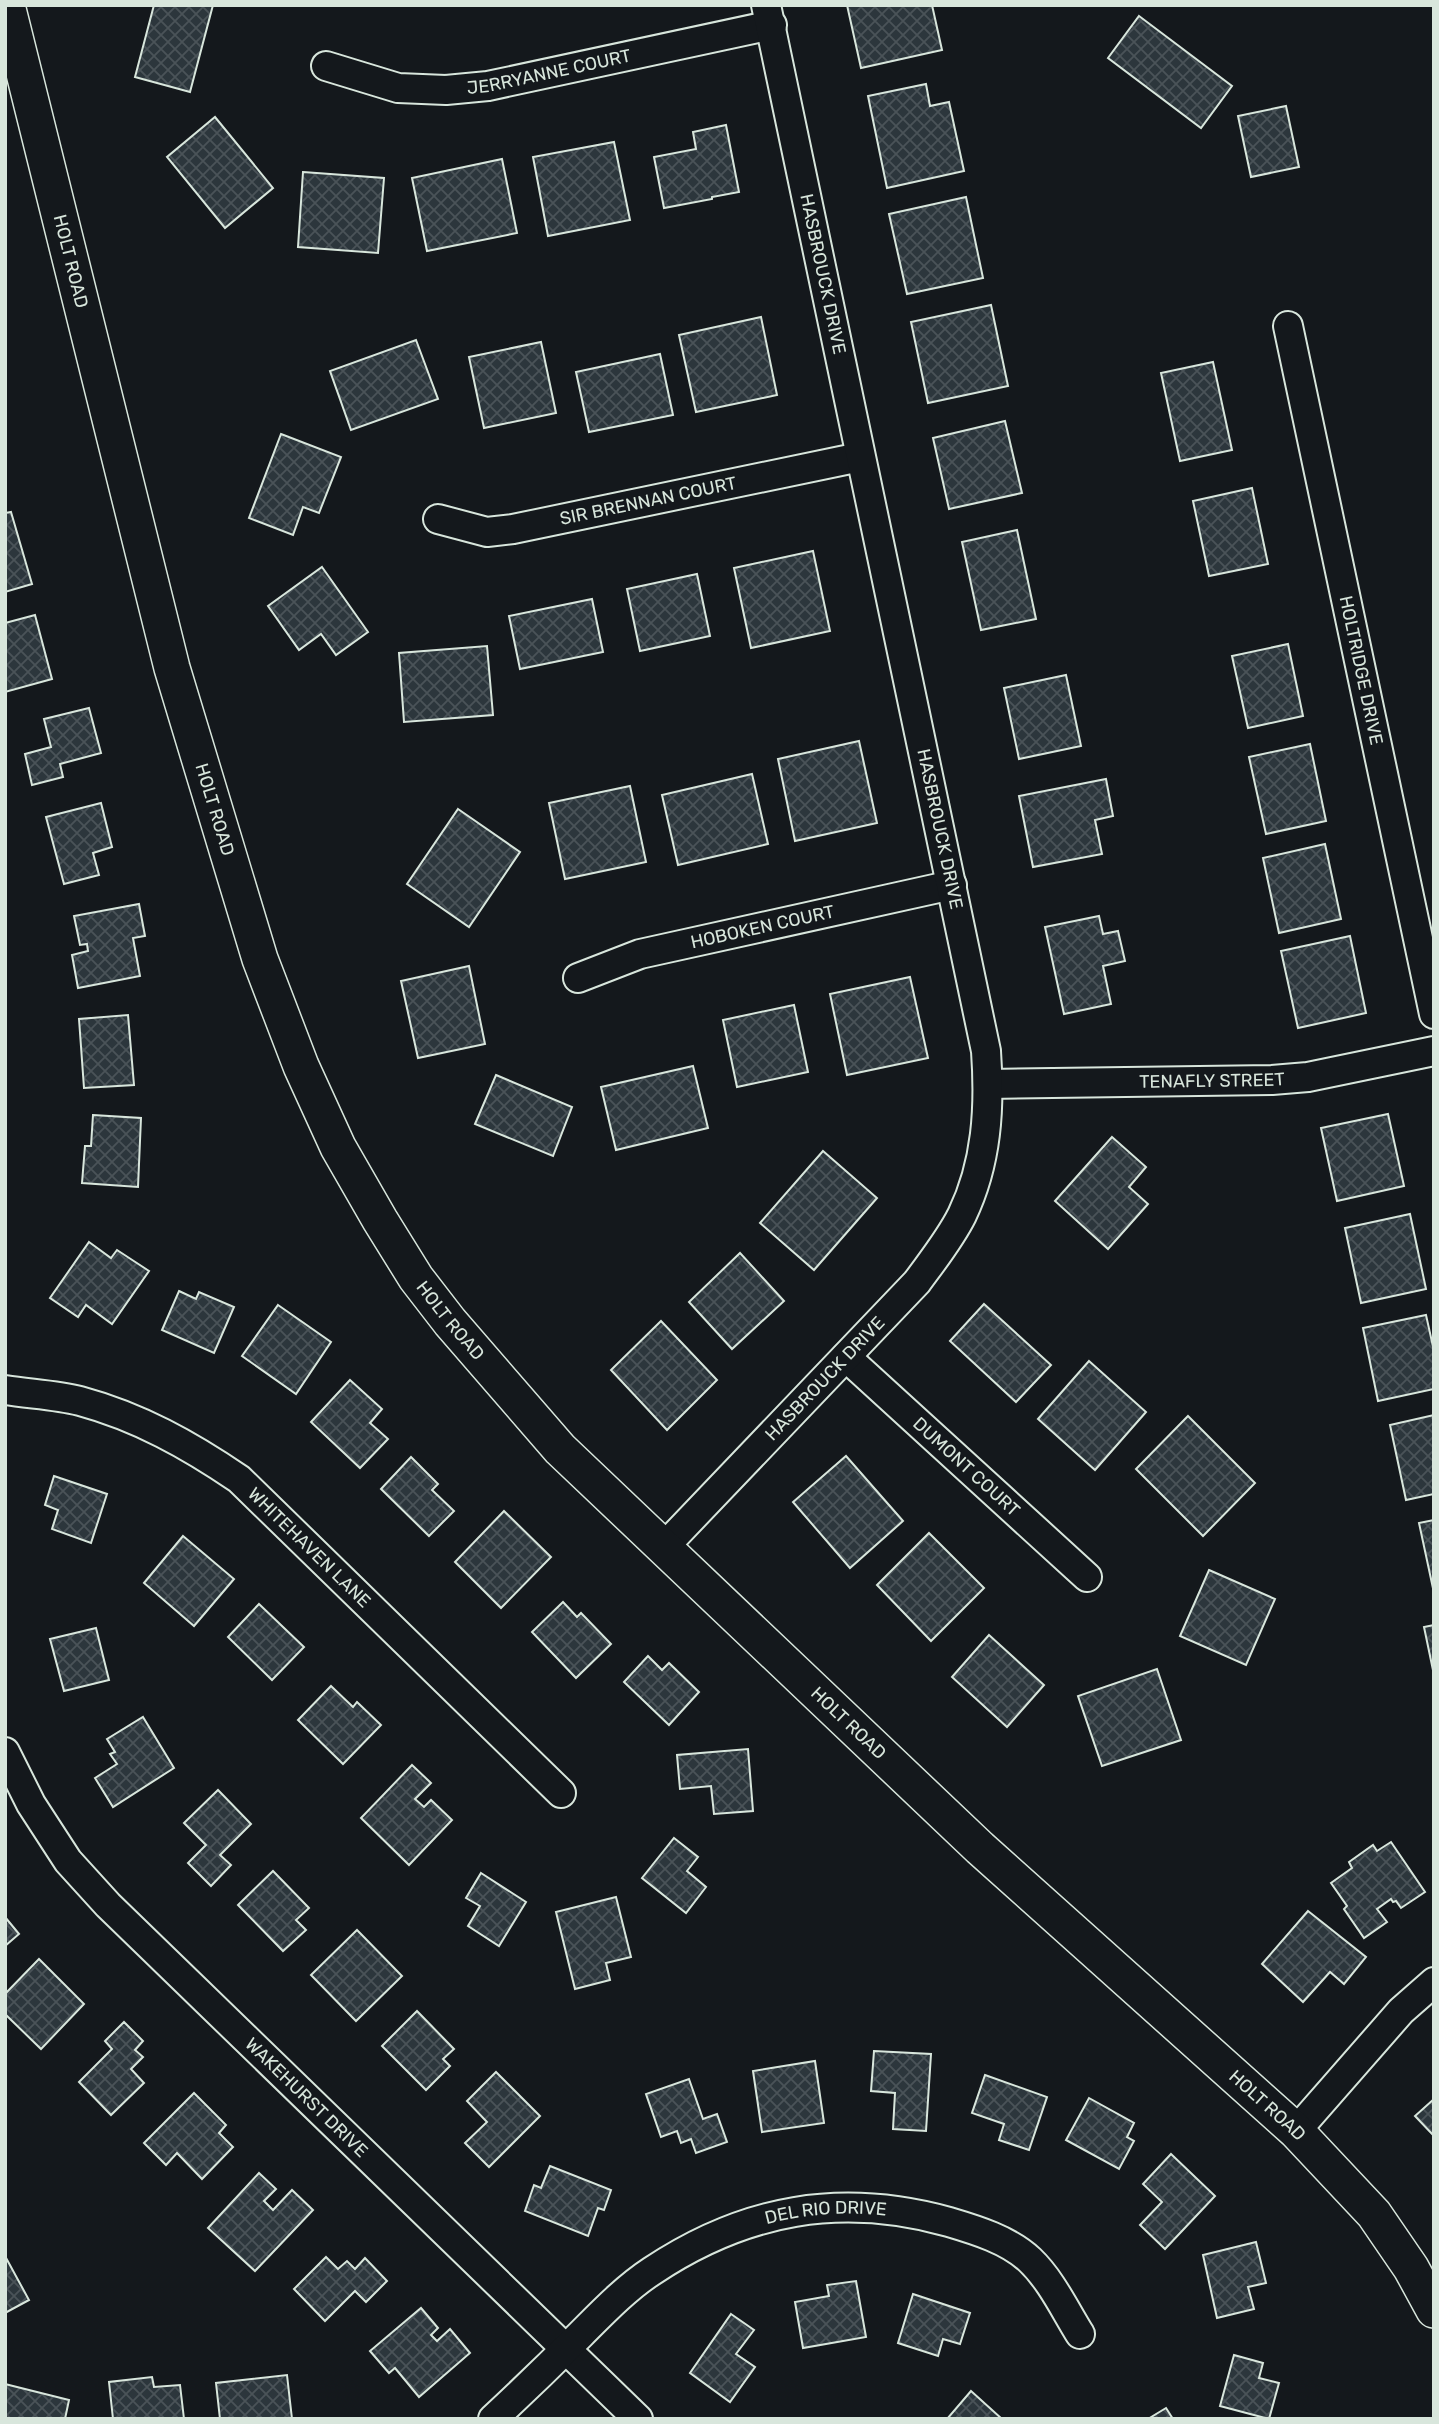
<svg xmlns="http://www.w3.org/2000/svg" width="1439" height="2424" viewBox="0 0 1439 2424" font-family="Rubik,sans-serif">
<style>
.building{fill:url(#building-cross-hatch);stroke:#d8e6dc;stroke-width:2}
.lines{fill:none;stroke-linecap:round;stroke-linejoin:round}
.minor-casing{stroke:#d8e6dc;stroke-width:32}
.tertiary-casing{stroke:#d8e6dc;stroke-width:38}
.minor{stroke:#14181c;stroke-width:28}
.tertiary{stroke:#14181c;stroke-width:35}
.labels{text-anchor:middle;dominant-baseline:central;stroke-width:5;stroke-linejoin:round;paint-order:stroke}
.street-label{font-size:18px;fill:#d8e6dc;stroke:#14181c}
</style>
<defs>
<pattern id="building-cross-hatch" width="8" height="8" patternUnits="userSpaceOnUse" patternTransform="scale(1.75)"><rect width="8" height="8" fill="#2c363c"/><path d="M0 0l8 8M0 8l8-8" fill="none" stroke="#4a5358"/></pattern>
</defs>
<rect width="100%" height="100%" fill="#14181c"/>
<!-- building -->
<g class="building">
<polygon points="154,5 213,5 190,92 135,77"/>
<polygon points="847,5 932,5 942,50 861,68"/>
<polygon points="1139,16 1232,86 1201,128 1108,58"/>
<polygon points="926,84 930,106 949,102 964,171 887,188 868,96"/>
<polygon points="1286,106 1299,167 1251,177 1238,116"/>
<polygon points="215,117 273,188 225,228 167,157"/>
<polygon points="726,125 739,192 712,197 712,199 664,208 654,157 696,149 693,132"/>
<polygon points="614,142 630,220 548,236 533,157"/>
<polygon points="502,159 517,233 427,251 412,178"/>
<polygon points="303,172 384,178 378,253 298,247"/>
<polygon points="966,197 983,278 907,294 889,214"/>
<polygon points="991,305 1008,386 928,403 911,322"/>
<polygon points="761,317 777,395 696,412 679,335"/>
<polygon points="416,340 438,399 351,430 330,371"/>
<polygon points="541,342 556,413 484,428 469,357"/>
<polygon points="660,354 673,415 589,432 576,372"/>
<polygon points="1213,362 1232,450 1180,461 1161,373"/>
<polygon points="1005,421 1022,493 949,509 933,438"/>
<polygon points="281,434 341,457 319,513 303,507 293,535 249,518"/>
<polygon points="1252,488 1268,564 1209,576 1193,501"/>
<polygon points="11,512 32,584 5,592 5,513"/>
<polygon points="1017,530 1036,619 981,630 962,542"/>
<polygon points="813,551 830,631 751,648 734,568"/>
<polygon points="322,567 368,632 336,655 321,634 299,650 268,606"/>
<polygon points="697,574 710,636 640,651 627,589"/>
<polygon points="592,599 603,652 520,669 509,616"/>
<polygon points="35,615 52,679 5,692 5,623"/>
<polygon points="1288,644 1303,716 1248,728 1232,656"/>
<polygon points="487,646 493,715 404,722 399,653"/>
<polygon points="1066,675 1081,746 1019,759 1004,688"/>
<polygon points="89,708 101,753 60,764 63,777 32,785 25,754 51,747 44,719"/>
<polygon points="859,741 877,823 795,841 778,759"/>
<polygon points="1310,744 1326,821 1266,834 1249,757"/>
<polygon points="752,774 768,844 678,865 662,795"/>
<polygon points="1106,779 1113,816 1095,820 1102,854 1033,867 1019,796"/>
<polygon points="630,786 646,862 565,879 549,803"/>
<polygon points="101,803 112,847 93,853 99,875 64,884 46,817"/>
<polygon points="458,809 520,852 469,927 407,884"/>
<polygon points="1325,844 1341,919 1279,933 1263,858"/>
<polygon points="139,904 145,936 133,938 140,976 78,988 72,955 88,951 87,944 80,945 74,916"/>
<polygon points="1099,916 1103,934 1118,931 1125,961 1103,966 1111,1004 1064,1014 1045,927"/>
<polygon points="1350,936 1366,1013 1298,1028 1281,951"/>
<polygon points="469,966 485,1044 418,1058 401,981"/>
<polygon points="910,977 928,1058 847,1075 830,994"/>
<polygon points="794,1005 808,1072 737,1087 723,1020"/>
<polygon points="128,1015 134,1085 84,1088 79,1019"/>
<polygon points="693,1066 708,1128 616,1150 601,1087"/>
<polygon points="496,1075 572,1107 553,1156 475,1124"/>
<polygon points="1388,1114 1404,1186 1337,1201 1321,1128"/>
<polygon points="93,1115 141,1118 138,1187 82,1183 85,1146 91,1146"/>
<polygon points="1112,1137 1146,1167 1129,1187 1148,1204 1108,1249 1055,1201"/>
<polygon points="823,1151 877,1198 814,1270 760,1223"/>
<polygon points="1410,1214 1426,1289 1361,1303 1345,1228"/>
<polygon points="89,1242 111,1258 117,1250 149,1271 112,1324 86,1305 78,1317 50,1298"/>
<polygon points="740,1253 784,1301 732,1349 689,1302"/>
<polygon points="179,1291 196,1299 199,1292 234,1307 214,1353 162,1330"/>
<polygon points="984,1304 1051,1365 1016,1402 950,1341"/>
<polygon points="278,1305 331,1342 296,1394 242,1356"/>
<polygon points="1426,1315 1434,1351 1434,1389 1378,1401 1363,1328"/>
<polygon points="661,1321 717,1380 667,1430 611,1370"/>
<polygon points="1089,1361 1146,1412 1095,1470 1038,1419"/>
<polygon points="350,1380 382,1409 370,1423 388,1439 360,1468 311,1422"/>
<polygon points="1434,1415 1434,1494 1406,1500 1390,1425"/>
<polygon points="1188,1416 1255,1483 1203,1536 1136,1469"/>
<polygon points="846,1456 903,1521 850,1568 793,1502"/>
<polygon points="411,1457 438,1484 432,1490 454,1511 429,1536 381,1489"/>
<polygon points="54,1476 107,1494 91,1543 52,1529 58,1510 45,1505"/>
<polygon points="504,1511 551,1557 501,1608 455,1562"/>
<polygon points="1434,1520 1434,1593 1419,1523"/>
<polygon points="929,1533 984,1588 931,1641 877,1585"/>
<polygon points="183,1536 234,1579 194,1626 144,1583"/>
<polygon points="1209,1570 1275,1599 1246,1665 1180,1636"/>
<polygon points="563,1602 577,1617 581,1613 611,1644 576,1678 532,1632"/>
<polygon points="259,1604 304,1647 272,1680 228,1637"/>
<polygon points="1434,1625 1434,1675 1424,1627"/>
<polygon points="96,1628 109,1680 64,1691 50,1639"/>
<polygon points="989,1635 1044,1685 1007,1727 952,1677"/>
<polygon points="648,1656 662,1670 669,1663 699,1692 669,1725 624,1682"/>
<polygon points="1157,1669 1181,1740 1102,1766 1078,1696"/>
<polygon points="331,1686 353,1707 357,1702 381,1725 343,1764 298,1720"/>
<polygon points="143,1717 174,1768 113,1807 95,1778 117,1764 110,1754 115,1752 107,1739"/>
<polygon points="748,1749 753,1811 714,1814 711,1786 680,1789 677,1755"/>
<polygon points="412,1765 431,1783 415,1799 424,1807 431,1800 452,1820 409,1865 361,1818"/>
<polygon points="218,1790 251,1824 220,1855 231,1865 211,1886 188,1863 206,1845 184,1823"/>
<polygon points="674,1838 698,1857 687,1871 706,1887 686,1913 642,1878"/>
<polygon points="1391,1842 1425,1892 1401,1908 1396,1901 1393,1902 1391,1899 1377,1909 1387,1922 1364,1938 1344,1909 1347,1906 1331,1883 1352,1868 1349,1862 1373,1845 1377,1851"/>
<polygon points="273,1871 309,1908 296,1920 306,1930 283,1951 238,1905"/>
<polygon points="481,1873 526,1902 499,1946 468,1926 480,1906 466,1898"/>
<polygon points="616,1897 631,1957 606,1963 610,1980 575,1989 556,1912"/>
<polygon points="1308,1911 1366,1957 1344,1984 1330,1972 1303,2002 1262,1964"/>
<polygon points="5,1917 19,1934 5,1946"/>
<polygon points="357,1930 402,1976 356,2021 311,1975"/>
<polygon points="39,1959 84,2004 41,2049 5,2014 5,1994"/>
<polygon points="417,2011 454,2049 443,2059 450,2066 426,2090 382,2046"/>
<polygon points="124,2022 143,2041 135,2050 143,2057 131,2069 144,2083 111,2115 79,2082 112,2049 105,2041"/>
<polygon points="874,2051 931,2054 926,2131 893,2129 895,2093 871,2091"/>
<polygon points="815,2061 824,2123 762,2132 753,2071"/>
<polygon points="496,2072 540,2116 489,2167 465,2143 487,2122 467,2101"/>
<polygon points="985,2075 1047,2097 1029,2150 999,2140 1004,2124 972,2113"/>
<polygon points="689,2079 703,2119 717,2114 727,2142 696,2153 691,2139 681,2143 677,2131 661,2137 646,2094"/>
<polygon points="194,2093 226,2125 219,2133 233,2147 202,2179 177,2153 166,2165 144,2143"/>
<polygon points="1089,2098 1134,2123 1127,2137 1134,2141 1119,2169 1066,2140"/>
<polygon points="1434,2099 1434,2136 1415,2116"/>
<polygon points="1171,2154 1215,2196 1165,2249 1140,2225 1162,2202 1143,2184"/>
<polygon points="550,2166 611,2190 604,2210 598,2208 588,2236 525,2211 534,2185 541,2188"/>
<polygon points="259,2173 276,2189 264,2201 273,2210 292,2190 313,2210 255,2271 208,2228"/>
<polygon points="1256,2242 1266,2283 1248,2287 1254,2309 1217,2318 1203,2255"/>
<polygon points="5,2256 29,2300 5,2313"/>
<polygon points="326,2257 338,2269 347,2261 355,2269 365,2258 387,2281 366,2302 355,2291 325,2321 294,2289"/>
<polygon points="856,2281 866,2337 803,2348 795,2302 829,2296 827,2285"/>
<polygon points="913,2294 970,2313 960,2344 943,2339 938,2356 898,2343"/>
<polygon points="421,2308 438,2328 431,2335 437,2341 450,2329 470,2353 419,2397 395,2368 389,2373 370,2351"/>
<polygon points="731,2314 754,2330 736,2354 755,2367 730,2402 690,2373"/>
<polygon points="1234,2355 1263,2363 1259,2378 1279,2383 1269,2419 1220,2406"/>
<polygon points="287,2375 292,2419 220,2419 216,2383"/>
<polygon points="152,2377 154,2387 180,2385 184,2419 113,2419 109,2382"/>
<polygon points="5,2384 69,2400 65,2419 5,2419"/>
<polygon points="971,2391 1002,2419 947,2419"/>
<polygon points="1166,2408 1173,2419 1148,2419"/>
</g>
<g class="lines">
<defs>
<g id="minor">
<path id="s1" d="M326 66 398 88 446 90 488 86 772 25"/>
<path id="s2" d="M1288 326 1434 1014"/>
<path id="s3" d="M438 519 487 532 513 529 860 457"/>
<path id="s4" d="M578 978 640 954 952 885"/>
<path id="s5" d="M988 1084 1272 1080 1308 1077 1434 1051"/>
<path id="s6" d="M846 1357 1087 1577"/>
<path id="s7" d="M5 1390C30 1394 56 1395 80 1401 139 1417 189 1445 239 1479L561 1793"/>
<path id="s8" d="M664 1547 917 1282C933 1260 950 1239 962 1215 987 1163 990 1108 986 1051L766 5"/>
<path id="s9" d="M5 1752 31 1804 68 1861 108 1905 638 2419"/>
<polyline points="1296,2131 1401,2011 1434,1982"/>
<path id="s10" d="M493 2419C523 2391 552 2363 581 2334 603 2312 626 2288 652 2271 745 2209 841 2192 949 2222 976 2230 1009 2240 1030 2260 1051 2280 1065 2310 1080 2334"/>
</g>
<g id="tertiary">
<path id="s11" d="M7 5 172 668 260 959 301 1066 338 1147 380 1220 416 1278 450 1322 560 1449 980 1848 1296 2131 1374 2214 1411 2268 1434 2310"/>
</g>
</defs>
<!-- minor casing -->
<use href="#minor" class="minor-casing"/>
<!-- tertiary casing -->
<use href="#tertiary" class="tertiary-casing"/>
<!-- minor -->
<use href="#minor" class="minor"/>
<!-- tertiary -->
<use href="#tertiary" class="tertiary"/>
</g>
<g class="labels">
<!-- street labels -->
<g class="street-label">
<text stroke="none"><textPath href="#s1" startOffset="228">JERRYANNE COURT</textPath></text>
<text stroke="none"><textPath href="#s11" startOffset="264">HOLT ROAD</textPath></text>
<text transform="translate(823 274) rotate(78)">HASBROUCK DRIVE</text>
<text stroke="none"><textPath href="#s3" startOffset="215">SIR BRENNAN COURT</textPath></text>
<text stroke="none"><textPath href="#s2" startOffset="352">HOLTRIDGE DRIVE</textPath></text>
<text stroke="none"><textPath href="#s11" startOffset="831">HOLT ROAD</textPath></text>
<text transform="translate(940 829) rotate(78)">HASBROUCK DRIVE</text>
<text stroke="none"><textPath href="#s4" startOffset="192">HOBOKEN COURT</textPath></text>
<text stroke="none"><textPath href="#s5" startOffset="224">TENAFLY STREET</textPath></text>
<text stroke="none"><textPath href="#s11" startOffset="1398">HOLT ROAD</textPath></text>
<text stroke="none"><textPath href="#s8" startOffset="233">HASBROUCK DRIVE</textPath></text>
<text stroke="none"><textPath href="#s6" startOffset="163">DUMONT COURT</textPath></text>
<text stroke="none"><textPath href="#s7" startOffset="352">WHITEHAVEN LANE</textPath></text>
<text stroke="none"><textPath href="#s11" startOffset="1965">HOLT ROAD</textPath></text>
<text stroke="none"><textPath href="#s9" startOffset="462">WAKEHURST DRIVE</textPath></text>
<text stroke="none"><textPath href="#s11" startOffset="2532">HOLT ROAD</textPath></text>
<text stroke="none"><textPath href="#s10" startOffset="404">DEL RIO DRIVE</textPath></text>
</g>
</g>
<!-- border -->
<rect width="1439" height="2424" fill="none" stroke="#d8e6dc" stroke-width="14"/>
</svg>
